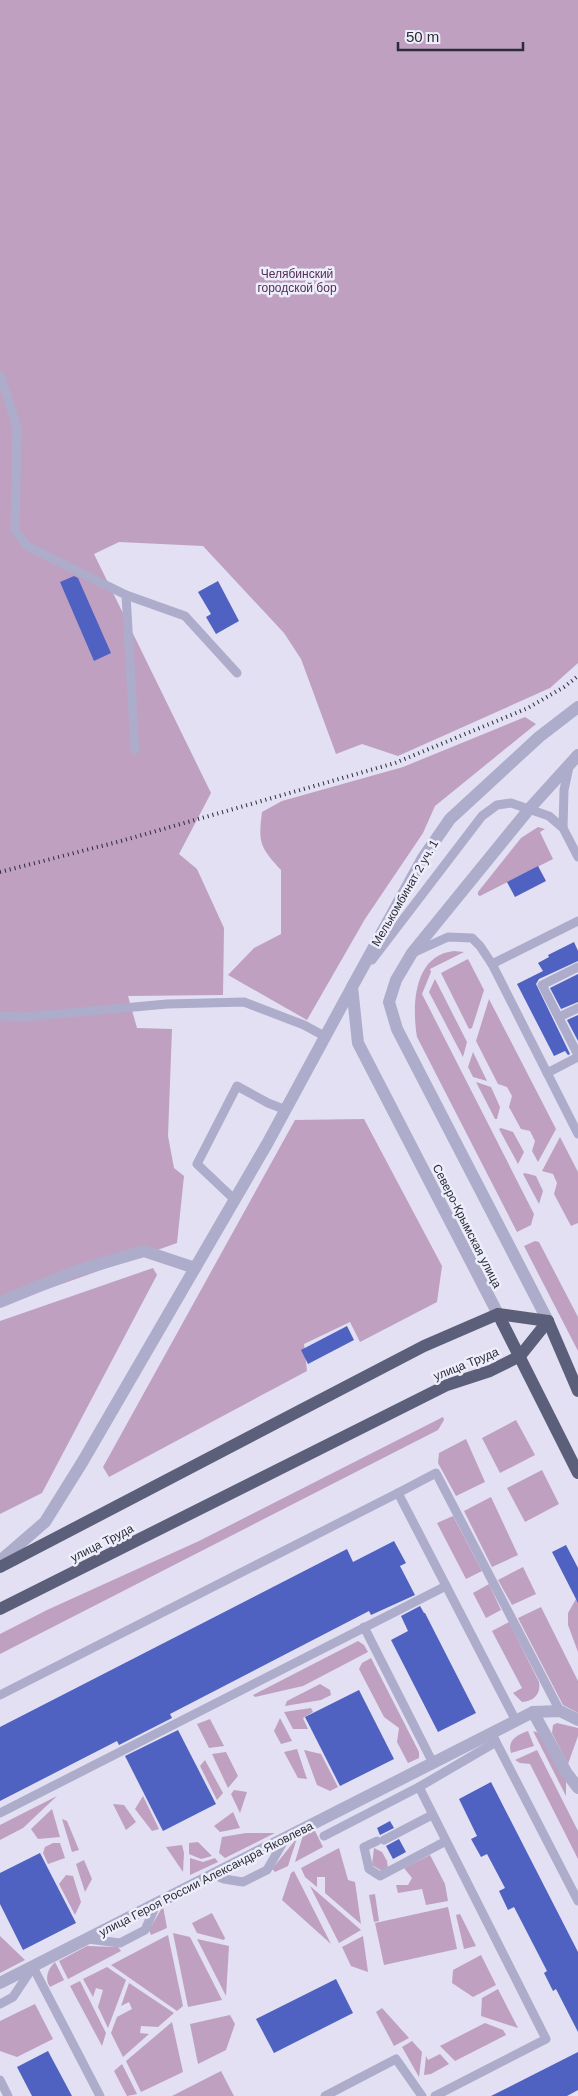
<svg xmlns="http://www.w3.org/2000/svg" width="578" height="2096" viewBox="0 0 578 2096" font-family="Arial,sans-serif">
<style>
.green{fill:#bfa0c1}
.building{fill:#4f62c1}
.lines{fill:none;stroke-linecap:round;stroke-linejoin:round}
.service{stroke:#adacca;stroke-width:9}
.minor{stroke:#adacca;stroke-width:12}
.tertiary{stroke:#adacca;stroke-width:12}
.primary{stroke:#5c5f7a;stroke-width:12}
.rail{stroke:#2b2c39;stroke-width:4;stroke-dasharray:1 4;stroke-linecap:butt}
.labels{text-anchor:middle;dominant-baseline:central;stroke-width:5;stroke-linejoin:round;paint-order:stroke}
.park-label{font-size:12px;fill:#542f56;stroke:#eeedfa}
.street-label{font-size:12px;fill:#2b2c39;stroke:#eeedfa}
</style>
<rect width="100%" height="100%" fill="#e2e0f2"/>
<!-- green -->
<g class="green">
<polygon points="0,0 578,0 578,663 550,688 398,756 362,744 336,754 301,659 284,633 203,546 119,542 94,554 211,793 179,854 197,869 224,928 223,995 128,996 137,1028 172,1029 168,1136 174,1168 184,1176 177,1243 0,1306"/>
<path d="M525 717 536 724 435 806 423 833 365 919 307 1020 228 975 254 948 281 934V870C260 847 258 843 262 812L282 801 403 767Z"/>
<polygon points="538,827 545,829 540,832 553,859 480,896 478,895 478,892 521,838"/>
<path d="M454 951 464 952 430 969 431 972 422 994 534 1214 531 1225 517 1232 417 1037C412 1007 413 955 454 951Z"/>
<polygon points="468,959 484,990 472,1028 469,1029 441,973"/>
<polygon points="435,979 467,1042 463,1057 429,992"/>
<polygon points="489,999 556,1129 538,1162 532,1151 535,1141 530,1131 521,1129 509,1107 512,1096 507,1087 498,1084 476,1041"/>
<polygon points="473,1052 487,1081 473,1077 468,1067"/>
<polygon points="476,1082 491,1087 500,1107 497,1119 495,1119"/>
<polygon points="364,1119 442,1266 437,1302 360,1342 350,1322 304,1344 307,1371 109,1477 103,1467 295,1120"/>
<polygon points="501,1128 513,1132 524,1152 518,1164 499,1129"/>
<polygon points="560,1137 578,1172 578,1223 571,1226 554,1194 557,1183 553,1174 542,1171"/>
<polygon points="525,1173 536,1176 543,1191 539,1204 523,1174"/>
<polygon points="535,1241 539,1242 578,1317 578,1351 524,1246"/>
<polygon points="153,1268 157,1275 42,1493 0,1514 0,1321"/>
<polygon points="443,1417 444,1420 438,1430 0,1654 0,1634 47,1610 199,1541"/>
<polygon points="516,1420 535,1455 500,1473 482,1438"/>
<polygon points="466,1439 485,1482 456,1496 438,1463 439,1453"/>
<polygon points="542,1470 559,1504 525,1522 507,1488"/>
<polygon points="491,1497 518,1555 492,1567 464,1511"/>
<polygon points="453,1516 482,1571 466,1579 437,1523"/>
<polygon points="523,1567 536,1594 512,1605 498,1580"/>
<polygon points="489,1584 501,1610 486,1618 473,1593"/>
<polygon points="576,1599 578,1599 578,1652 568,1625 568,1613"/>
<polygon points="541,1607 578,1681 578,1713 563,1705 518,1618"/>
<path d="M509 1622 539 1682C541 1694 534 1701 522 1702L513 1693 522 1688 492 1631Z"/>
<polygon points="358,1641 364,1645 368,1652 303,1686 255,1697 253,1695"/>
<polygon points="371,1658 419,1752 419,1758 408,1763 397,1742 399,1728 384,1717 359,1669 362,1663"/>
<polygon points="320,1684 330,1690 331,1695 321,1700 285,1706 287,1701"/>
<polygon points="311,1708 313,1712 303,1718 308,1729 293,1729 284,1712"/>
<polygon points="280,1718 292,1741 281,1744 274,1731"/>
<polygon points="210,1719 224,1746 209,1748 197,1724"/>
<polygon points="557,1723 578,1728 578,1736 568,1764 552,1733 553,1725"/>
<path d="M528 1731 534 1746 511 1753C507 1740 517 1735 528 1731Z"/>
<polygon points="533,1731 539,1733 566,1779 566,1796"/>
<polygon points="297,1749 307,1779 298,1778 284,1752"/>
<polygon points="304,1750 321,1754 338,1787 330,1791 317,1785"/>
<polygon points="537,1750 578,1831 578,1859 530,1764 520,1763 515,1760"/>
<polygon points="226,1752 238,1776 228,1788 212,1754"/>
<polygon points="205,1760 223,1793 217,1800 200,1766"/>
<polygon points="234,1790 247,1792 240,1813 231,1794"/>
<polygon points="57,1796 23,1828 0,1840 0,1825"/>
<polygon points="143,1796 159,1829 152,1831 135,1809"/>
<polygon points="113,1804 124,1805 136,1822 126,1830"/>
<polygon points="52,1809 60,1837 38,1839 31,1829"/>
<polygon points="233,1812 240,1828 220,1832 214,1826"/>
<polygon points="62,1819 67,1821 79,1850 72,1852"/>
<polygon points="314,1829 323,1847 295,1862 303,1835"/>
<polygon points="246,1833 275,1833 225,1858 219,1853 222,1837"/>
<polygon points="297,1838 288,1866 275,1872 272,1869"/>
<polygon points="198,1842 212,1856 201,1859 189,1854 189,1843"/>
<polygon points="53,1843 60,1843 65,1858 48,1864 43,1853 45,1847"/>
<polygon points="182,1845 184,1853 183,1872 166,1847"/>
<polygon points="339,1848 348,1880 355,1882 361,1924 325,1893 325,1877 317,1877 317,1887 305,1877 301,1868"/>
<polygon points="374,1848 382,1852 387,1861 388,1868 382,1871 372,1865"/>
<polygon points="430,1855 445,1884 448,1901 426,1905 422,1889 398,1893 396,1885 408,1885 412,1878 404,1868"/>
<polygon points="190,1858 203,1862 215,1858 218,1862 190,1875"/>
<polygon points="84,1860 92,1879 85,1892 76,1864"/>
<polygon points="294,1871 331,1944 282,1900 291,1873"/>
<polygon points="66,1875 73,1876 81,1902 75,1915 59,1884"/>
<polygon points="310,1886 361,1930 339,1943"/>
<polygon points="375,1894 379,1921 374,1922 369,1895"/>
<polygon points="163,1906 167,1928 151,1935 149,1930"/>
<polygon points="448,1907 457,1949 384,1965 375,1923"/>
<polygon points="212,1913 225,1938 224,1940 197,1933 192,1923"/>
<polygon points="460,1914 476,1946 464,1949 456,1915"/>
<polygon points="173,1933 190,1937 222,2000 188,2007"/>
<polygon points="168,1935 183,2006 177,2011 111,1965"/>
<polygon points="0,1936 25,1960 0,1973"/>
<polygon points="363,1936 368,1972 351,1966 342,1947"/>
<polygon points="197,1939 229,1946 226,1996"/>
<polygon points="87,1946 118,1947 121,1951 68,1979 59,1961"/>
<polygon points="481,1955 496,1985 473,1997 452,1983 453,1970"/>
<path d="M55 1962 64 1980 50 1987C44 1978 48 1969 55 1962Z"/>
<polygon points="107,1967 126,1980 108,2028 98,2007 103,1990 96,1988 93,1997 83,1979"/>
<polygon points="80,1981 106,2033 102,2046 70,1986"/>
<polygon points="129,1983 174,2013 158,2027 141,2026 140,2033 149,2034 123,2057 111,2033 117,2017 132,2009 129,2002 121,2006"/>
<polygon points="498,1989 518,2028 481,2016 482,1998"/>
<polygon points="35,2004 53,2039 17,2057 0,2051 0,2021"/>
<polygon points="382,2008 409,2038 394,2046 376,2012"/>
<polygon points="230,2015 235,2024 226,2050 198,2064 190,2024"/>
<polygon points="172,2022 183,2072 141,2092 126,2061"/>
<polygon points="485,2023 503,2030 506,2035 455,2061 440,2046"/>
<polygon points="412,2041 422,2052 419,2077 402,2047"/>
<polygon points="440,2054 449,2064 431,2074 424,2075 426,2056 428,2060"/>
<polygon points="122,2064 137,2094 127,2096 114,2071"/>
<polygon points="221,2071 234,2096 172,2096"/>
</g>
<!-- building -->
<g class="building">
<polygon points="74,576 78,578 111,653 94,661 60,582"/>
<polygon points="218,581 239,621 216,634 206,617 211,614 198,592"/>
<polygon points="538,866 546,881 515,897 507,882"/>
<polygon points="574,942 578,951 578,961 539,979 536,984 570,1054 568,1055 565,1051 554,1056 517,984 543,971 538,963 549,957 548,955"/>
<polygon points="578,974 578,1002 561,1009 550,988"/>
<polygon points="578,1015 578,1041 567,1020"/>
<polygon points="347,1326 354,1340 308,1364 301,1350"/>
<polygon points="394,1541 406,1563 400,1566 415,1595 371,1615 369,1611 170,1714 172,1718 119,1745 117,1741 0,1801 0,1727 347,1549 353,1562"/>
<polygon points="566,1545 578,1568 578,1603 552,1552"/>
<polygon points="420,1606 424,1613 425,1613 476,1713 438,1732 391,1640 408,1631 401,1616"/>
<polygon points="359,1690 394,1759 340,1786 305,1717"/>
<polygon points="178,1730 216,1804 163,1831 125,1756"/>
<polygon points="491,1782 578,1952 578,2032 556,1989 553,1991 544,1973 547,1971 514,1907 508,1910 499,1891 505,1888 487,1854 481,1857 471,1839 477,1836 459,1799"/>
<polygon points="390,1821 394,1828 380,1835 377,1828"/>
<polygon points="399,1839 406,1852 393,1859 386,1846"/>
<polygon points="40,1853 76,1923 23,1950 0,1904 0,1873"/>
<polygon points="336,1979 353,2013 274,2053 256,2019"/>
<polygon points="48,2051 72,2096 32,2096 17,2067"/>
<polygon points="578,2052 578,2090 567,2096 491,2096"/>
</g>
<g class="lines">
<!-- service -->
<g class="service">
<polyline points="0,375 17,427 15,530 27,546 126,595 185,616 237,673"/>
<polyline points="126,595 135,750"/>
<polyline points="563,828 564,790 569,767"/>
<polyline points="415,952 448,937 472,938 480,946 492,964 578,1134"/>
<polyline points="372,960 482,816 497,805 511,803 549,816 563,828 578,857"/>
<polyline points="492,964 578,921"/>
<polyline points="578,967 542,985 578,1055"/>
<polyline points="0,1016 25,1017 167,1004 244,1002 304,1025 326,1037"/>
<polyline points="559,1017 578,1008"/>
<polyline points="547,1073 578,1057"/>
<polyline points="235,1200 197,1164 237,1086 268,1103 286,1110"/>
<polyline points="398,1493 436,1473 560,1711"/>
<polyline points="364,1627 433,1763"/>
<polyline points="0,1695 398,1493 516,1721"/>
<polyline points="496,1742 578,1901"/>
<polyline points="419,1787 546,2039 435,2096"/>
<polyline points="0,1813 446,1586"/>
<polyline points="324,1836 419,1787 496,1742 492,1733"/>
<polyline points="384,1840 432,1815"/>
<polyline points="377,1841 364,1847 369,1869 380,1876 446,1841"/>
<polyline points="214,1875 224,1879 243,1882 267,1870 285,1839"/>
<polyline points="88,1939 120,1943 145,1930 156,1905"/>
<polyline points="0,2004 13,1997 33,1967 100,2096"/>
<polyline points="0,2080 8,2096"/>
<polyline points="325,2096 396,2059 422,2096"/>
</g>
<!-- minor -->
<g class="minor">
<polyline points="0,1302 76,1271 144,1251 195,1268"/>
<polyline points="0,1561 45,1522 83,1461 267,1144 352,987"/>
<polyline points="533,1712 566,1772 578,1788"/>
<polyline points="0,1983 533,1712 560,1711 578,1720"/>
</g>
<!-- tertiary -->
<g class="tertiary">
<polyline points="498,1314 358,1043 352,987 423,858 450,819 539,737 578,707"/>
<polyline points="548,1321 397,1029 389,1002 396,980 412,953 530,808 578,755"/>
</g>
<!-- primary -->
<g class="primary">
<polyline points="498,1314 578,1473"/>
<polyline points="548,1321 578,1391"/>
<polyline points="0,1567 424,1346 498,1314 548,1321"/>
<polyline points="0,1609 447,1385 490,1371 520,1356 548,1321"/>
</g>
<!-- rail -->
<polyline class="rail" points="0,872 121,841 395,763 528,708 564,687 578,676"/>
</g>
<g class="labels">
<!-- park labels -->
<g class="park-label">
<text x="297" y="274">Челябинский<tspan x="297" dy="14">городской бор</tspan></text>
</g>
<!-- street labels -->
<g class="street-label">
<text transform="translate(405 893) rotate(-60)">Мелькомбинат 2 уч. 1</text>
<text transform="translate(467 1226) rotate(63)">Северо-Крымская улица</text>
<text transform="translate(466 1364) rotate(-22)">улица Труда</text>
<text transform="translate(102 1543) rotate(-27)">улица Труда</text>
<text transform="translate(206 1879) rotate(-27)">улица Героя России Александра Яковлева</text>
</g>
</g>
<!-- scale -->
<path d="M398 42v8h125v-8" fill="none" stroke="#2b2c39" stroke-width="2.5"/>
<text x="406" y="42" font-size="15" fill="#2b2c39" stroke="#eeedfa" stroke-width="4" paint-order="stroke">50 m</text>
</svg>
